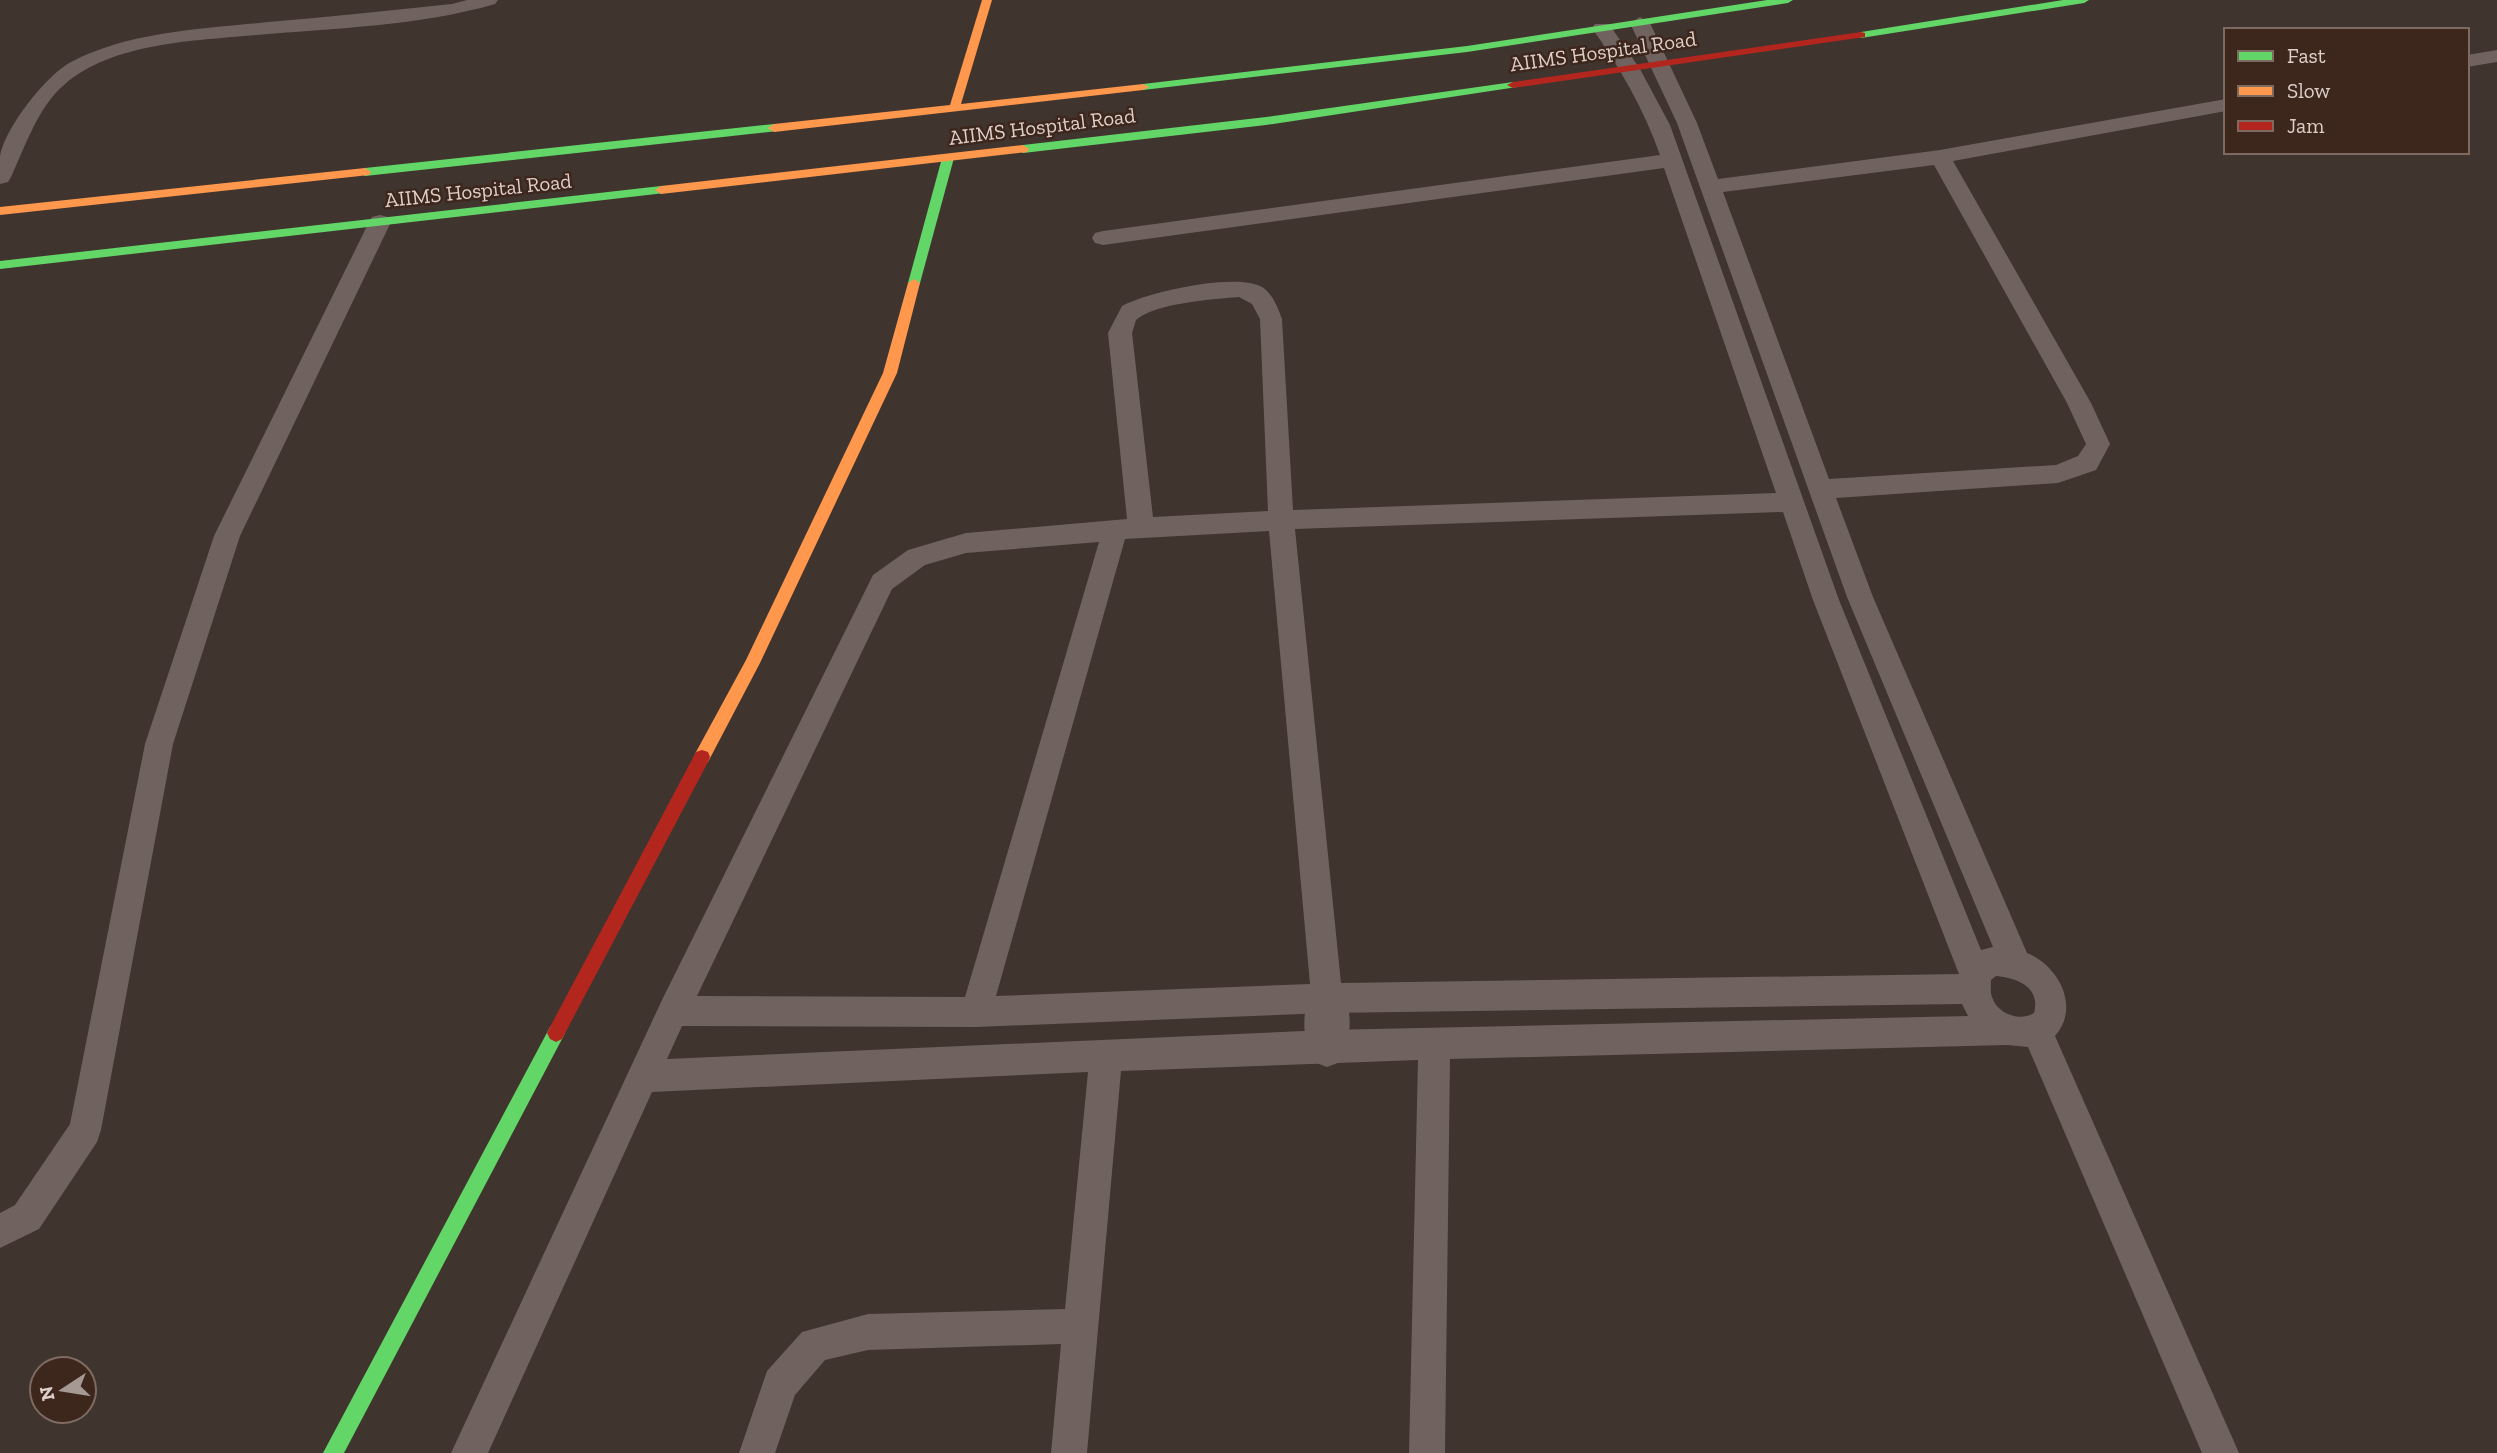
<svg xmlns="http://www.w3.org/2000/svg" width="2497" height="1453" viewBox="0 0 2497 1453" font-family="'Zilla Slab',serif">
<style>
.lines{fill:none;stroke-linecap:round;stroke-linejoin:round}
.lane{fill:#70625f;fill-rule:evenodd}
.street{fill:#70625f;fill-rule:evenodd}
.fast{fill:#63d668;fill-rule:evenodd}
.slow{fill:#ff974d;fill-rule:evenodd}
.jam{fill:#b3261e;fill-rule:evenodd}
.labels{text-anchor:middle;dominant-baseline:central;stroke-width:5;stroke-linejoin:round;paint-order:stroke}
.far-street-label{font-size:21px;fill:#ddcec8;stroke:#3d271d}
</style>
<rect width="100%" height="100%" fill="#40342f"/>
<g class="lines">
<!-- lane -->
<g class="lane">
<path d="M467 0H498L495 4C419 26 336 28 257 35 195 41 113 42 64 85 38 107 25 147 11 177L8 182 0 184C0 175 0 166 0 157 4 129 46 75 71 62 130 31 203 29 268 22 329 17 391 10 452 4Z"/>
<path d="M1640 17 1650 23 1697 123 1718 179 1940 150 2226 99V111L1953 161 2091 403 2110 444 2096 470 2058 483 1836 498 1873 597 2027 953C2058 965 2081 1007 2055 1036L2239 1453H2202L2028 1047 2007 1045 1450 1059 1445 1453H1409L1418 1060 1121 1071 1087 1453H1051L1061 1344 868 1350 825 1360 795 1395 775 1453H739L767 1371 802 1332 868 1314 1065 1309 1088 1072 652 1092 488 1453H451L662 1000 873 575 908 550 966 533 1127 519 1108 333 1122 306C1147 292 1237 272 1262 287 1273 294 1278 308 1282 319L1293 510 1776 493 1664 168 1103 245 1095 243 1092 238 1095 233 1103 231 1660 155C1644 109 1620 68 1592 28L1595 24H1609L1640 69 1670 125 1839 600 1981 950 1993 947 1847 597 1677 123 1630 23ZM1934 165 2067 403 2086 444 2078 456 2056 465 1829 479 1723 192ZM1239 297 1252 304 1260 319 1268 511 1153 517 1132 333 1136 320C1155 303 1214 299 1239 297ZM1783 512 1813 600 1959 974 1341 983 1295 529ZM1269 531 1310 984 996 996 1125 539ZM1099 542 965 997 697 996 892 589 925 565 966 553ZM1996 976C2017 978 2041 987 2034 1013 2020 1022 1997 1014 1992 997 1990 992 1991 985 1991 980ZM1962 1004 1968 1016 1327 1030 667 1059 682 1026 976 1027 1327 1013Z"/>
<polygon points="2497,50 2497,62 2467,67 2467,55"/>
<polygon points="380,215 388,217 391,222 240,536 173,744 101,1130 97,1142 39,1229 0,1248 0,1213 15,1205 70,1124 145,744 214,536 369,222 372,217"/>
</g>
<!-- street -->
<path class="street" d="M1327 977 1342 983C1352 1007 1352 1038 1343 1061L1327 1067 1311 1061C1302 1038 1302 1007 1312 983Z"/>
<!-- fast -->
<g class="fast">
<polygon points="1767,0 1793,0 1788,3 1467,52 1143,90 1137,87 1143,84 1467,46"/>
<polygon points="2063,0 2089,0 2084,3 1861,38 1856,35 1861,32"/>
<polygon points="1513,82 1519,85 1517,87 1266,125 1023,153 1017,149 1023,145 1266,117"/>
<polygon points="774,124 780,128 778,131 365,176 359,172 365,168"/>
<polygon points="948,154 954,158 920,283 914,287 908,283 942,158"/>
<polygon points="661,186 667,190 665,193 0,269 0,261"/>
<polygon points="556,1024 562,1027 565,1033 562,1039 344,1453 323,1453 550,1027"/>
</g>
<!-- slow -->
<g class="slow">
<polygon points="982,0 992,0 961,104 1143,84 1149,87 1143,90 774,132 768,128 774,124 950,105"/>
<polygon points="1023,145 1029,149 1027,152 661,194 655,190 661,186"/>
<polygon points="365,168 371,172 369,175 0,215 0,207"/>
<polygon points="914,279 920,283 897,373 760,663 708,762 702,764 696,762 694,757 696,752 746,660 883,373 908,283"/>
</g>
<!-- jam -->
<g class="jam">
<polygon points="1861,32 1865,33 1865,37 1513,88 1507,85 1513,82"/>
<polygon points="702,750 708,752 710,757 708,762 562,1039 556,1042 550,1039 547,1033 550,1027 696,752"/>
</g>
</g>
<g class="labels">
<!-- far-street labels -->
<g class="far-street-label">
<text transform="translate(1603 51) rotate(-8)">AIIMS Hospital Road</text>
<text transform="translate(1042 126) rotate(-7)">AIIMS Hospital Road</text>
<text transform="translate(478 190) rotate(-6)">AIIMS Hospital Road</text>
</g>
</g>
<!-- legend -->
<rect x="2224" y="28" width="245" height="126" fill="#3d271d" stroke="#7d6a61" stroke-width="2"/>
<rect x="2238" y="51" width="35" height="10" fill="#63d668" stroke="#7d6a61" stroke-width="2"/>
<text x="2287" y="63" font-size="21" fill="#ddcec8">Fast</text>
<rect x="2238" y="86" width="35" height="10" fill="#ff974d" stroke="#7d6a61" stroke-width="2"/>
<text x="2287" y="98" font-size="21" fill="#ddcec8">Slow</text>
<rect x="2238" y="121" width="35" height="10" fill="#b3261e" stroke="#7d6a61" stroke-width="2"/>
<text x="2287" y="133" font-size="21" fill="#ddcec8">Jam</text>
<!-- north arrow -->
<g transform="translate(63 1390) rotate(258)"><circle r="33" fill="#3d271d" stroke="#7d6a61" stroke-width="2"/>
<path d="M0-5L12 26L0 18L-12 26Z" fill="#a69892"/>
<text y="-10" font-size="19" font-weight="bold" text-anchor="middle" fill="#ddcec8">N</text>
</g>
</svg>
